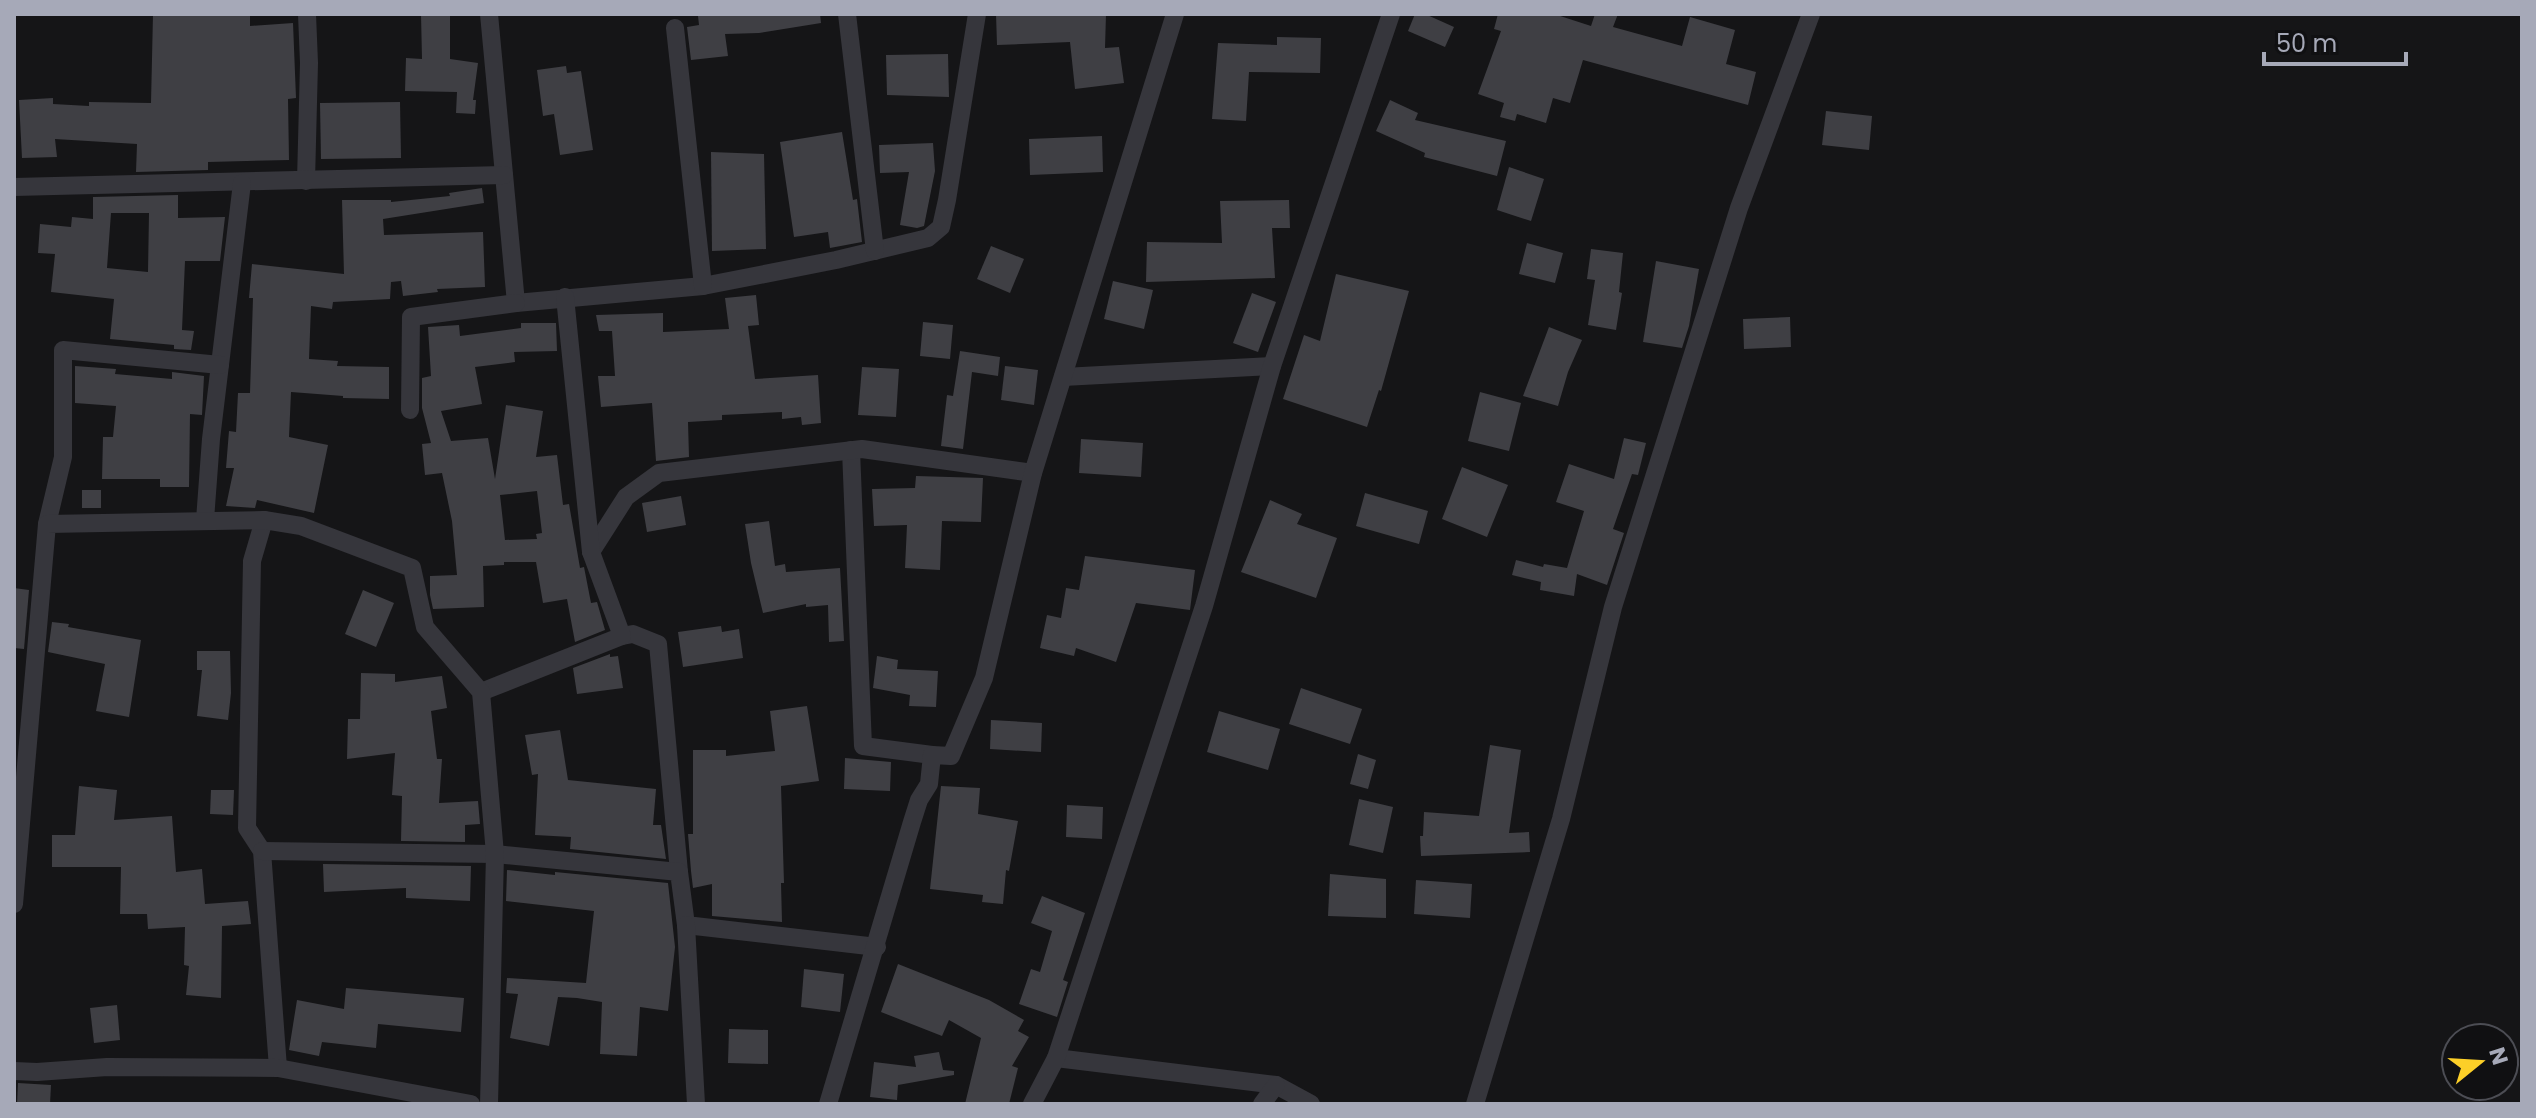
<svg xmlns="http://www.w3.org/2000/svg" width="2536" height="1118" viewBox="0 0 2536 1118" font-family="Poppins,sans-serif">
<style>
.building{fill:#3f3f44;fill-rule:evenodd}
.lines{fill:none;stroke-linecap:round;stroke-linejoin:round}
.street{stroke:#36363c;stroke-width:18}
</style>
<rect width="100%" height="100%" fill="#151517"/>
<!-- building -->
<g class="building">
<polygon points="153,14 250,14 250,26 293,23 296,98 288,99 289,160 208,162 208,170 136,172 137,144 55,139 57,157 22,158 19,100 53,98 53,104 89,106 89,102 151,103"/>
<polygon points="421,14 450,14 450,59 478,63 473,100 476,100 475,114 456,113 457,92 405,91 406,58 422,59"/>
<polygon points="714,14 820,14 821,23 759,33 725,34 728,56 691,60 687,27 699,25 698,16"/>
<polygon points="996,14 1106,14 1105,48 1119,47 1124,83 1075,89 1070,42 997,45"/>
<polygon points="1415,14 1425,14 1454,27 1445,47 1408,31"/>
<polygon points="1498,14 1554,14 1591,26 1595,14 1618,14 1613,27 1682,46 1690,17 1735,30 1726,64 1756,72 1748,105 1583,60 1570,103 1553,98 1546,123 1517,114 1515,121 1500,117 1504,103 1478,94 1501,31 1494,29"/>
<polygon points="1277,37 1321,38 1320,73 1249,72 1246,121 1212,119 1218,43 1277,45"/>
<polygon points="948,54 949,97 887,95 886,55"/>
<polygon points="566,66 567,73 581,71 593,150 560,155 554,114 543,116 537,70"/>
<polygon points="1390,100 1418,113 1415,120 1506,141 1497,176 1424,157 1425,153 1376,131"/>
<polygon points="400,102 401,158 321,159 320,103"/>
<polygon points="1826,111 1872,116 1869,150 1822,145"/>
<polygon points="842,132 853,200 857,199 862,242 830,248 828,232 794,237 780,142"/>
<polygon points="1102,136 1103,172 1030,175 1029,139"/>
<polygon points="933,143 935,171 924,226 917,228 900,225 909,172 880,173 879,145"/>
<polygon points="711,152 764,154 766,249 712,251"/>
<polygon points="1509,167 1544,179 1531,221 1497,210"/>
<polygon points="482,188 484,203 383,219 384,235 483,232 485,287 437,289 438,292 403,296 401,281 391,282 390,299 333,302 332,309 311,306 309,359 338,361 337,366 389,367 389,399 343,398 343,396 291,392 289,437 328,445 314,513 257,500 255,508 226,506 234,468 226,468 229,431 236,432 238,393 250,393 253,298 249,298 252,264 344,274 342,200 391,200 391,202 450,196 449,193"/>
<path d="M178 195V218L225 217 220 261H185L182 330 194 331 191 350 174 349V345L110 339 114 299 51 292 55 254 38 253 40 224 71 227 72 217 93 219V197ZM111 213H149L148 272 107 268Z"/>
<polygon points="1289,200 1290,228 1272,228 1275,278 1146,282 1147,242 1222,243 1220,201"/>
<polygon points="1527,243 1563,253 1555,283 1519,274"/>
<polygon points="991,246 1024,259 1010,293 977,279"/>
<polygon points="1591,249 1623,253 1619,292 1622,293 1616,330 1588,325 1595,280 1587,279"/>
<polygon points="1656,261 1699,269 1689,326 1682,348 1643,342"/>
<polygon points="1336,274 1409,291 1381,391 1379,390 1367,427 1283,399 1304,335 1320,341"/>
<polygon points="1113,281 1153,290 1144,329 1104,319"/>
<polygon points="1252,293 1276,302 1258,352 1233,343"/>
<polygon points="756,295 759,325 748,326 755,379 818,375 821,423 802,425 801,417 782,419 782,412 722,415 722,420 688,422 689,457 656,461 652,403 601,407 598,376 615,376 612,331 599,331 596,315 663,313 663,332 729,329 725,298"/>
<polygon points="1790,317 1791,347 1744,349 1743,319"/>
<polygon points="923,322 953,325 950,359 920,356"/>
<path d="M521 323H556L557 351 514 352 515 362 475 367 482 404 441 411 451 441 488 438 495 479 506 405 543 411 536 457 557 455 563 505 569 504 580 568 584 567 591 603 597 602 605 630 575 642 567 599 543 603 536 562H504V565L483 566 484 607 433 609 430 595V576L457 575 452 521 442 473 425 475 422 444 431 443 422 408V378L431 376 428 327 459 325 460 336 521 328ZM537 491 542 533 536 534 537 539 505 540 500 495Z"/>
<polygon points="1549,327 1582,340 1568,372 1558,406 1523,396"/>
<polygon points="960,351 1000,357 998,376 972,372 963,449 941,446 947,395 953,396"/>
<polygon points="75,366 116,369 115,374 172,379 172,372 204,376 202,415 190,414 189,487 160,487 160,479 102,479 103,437 113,437 116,406 75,403"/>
<polygon points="1005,366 1038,370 1034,405 1001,400"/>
<polygon points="862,367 899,369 896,417 858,415"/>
<polygon points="1480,392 1521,403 1509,451 1468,441"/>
<polygon points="1624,438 1646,443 1638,475 1632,474 1613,529 1624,533 1607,585 1577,574 1574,596 1540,590 1541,582 1512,575 1516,560 1543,567 1544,564 1567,568 1584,511 1556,502 1569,464 1614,479"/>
<polygon points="1081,439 1143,443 1141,477 1079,473"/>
<polygon points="1462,467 1508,485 1487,537 1442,519"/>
<polygon points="916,476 983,478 981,522 942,521 940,570 905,568 907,525 874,526 872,489 915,488"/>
<rect x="82" y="490" width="19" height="18"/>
<polygon points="1365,493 1428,511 1419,544 1356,526"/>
<polygon points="681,496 686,525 647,532 642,503"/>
<polygon points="1270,500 1302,514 1297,524 1337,538 1316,598 1241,572"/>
<polygon points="769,521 775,566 785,564 786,572 840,568 844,641 829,642 828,605 806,607 806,604 763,613 751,563 745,524"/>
<polygon points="1085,556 1195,570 1190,610 1136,603 1116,662 1076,648 1074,656 1040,648 1047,615 1061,618 1066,588 1079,590"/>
<polygon points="14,588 29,590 24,649 14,648"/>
<polygon points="363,590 394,603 376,647 345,634"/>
<polygon points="52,622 69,624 68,627 141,640 129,717 96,711 105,664 48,652"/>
<polygon points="721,626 722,632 739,629 743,658 683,667 678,632"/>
<polygon points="197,651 230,651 231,693 228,720 197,716 202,670 197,670"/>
<polygon points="610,654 610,657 618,656 623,688 577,694 573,668"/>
<polygon points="877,656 898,660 897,669 938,671 936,707 909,706 910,695 873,688"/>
<polygon points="361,673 395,674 395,682 442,676 447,708 431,711 437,759 442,759 439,803 478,801 480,824 465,825 465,842 401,841 402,796 392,795 395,753 347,759 348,719 360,719"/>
<polygon points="1301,688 1362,709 1350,744 1289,724"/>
<polygon points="807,706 819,781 781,786 784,883 781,883 782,922 712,916 712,884 693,888 691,871 688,834 693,834 693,750 726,750 726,756 775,751 770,711"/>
<polygon points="1219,711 1280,729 1268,770 1207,752"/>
<polygon points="991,720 1042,723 1041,752 990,749"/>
<polygon points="560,730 568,780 656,789 653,825 661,825 666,859 570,849 571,837 535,835 538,774 532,775 525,735"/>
<polygon points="1490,745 1521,750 1509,833 1529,832 1530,852 1421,856 1420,836 1423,836 1424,812 1479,816"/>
<polygon points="1358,754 1376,760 1368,789 1350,784"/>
<polygon points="845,758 891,762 890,791 844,789"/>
<polygon points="79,786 117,790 114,820 172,816 176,872 202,869 205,904 248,901 251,924 222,926 221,998 186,995 189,966 184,965 185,927 148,929 147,914 120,914 121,867 52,867 52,835 75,835"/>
<polygon points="941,786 980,788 978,814 1018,821 1009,871 1006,870 1003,904 982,902 983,895 930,889"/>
<polygon points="211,790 234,790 233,815 210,814"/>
<polygon points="1359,799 1393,807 1383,853 1349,845"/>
<polygon points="1067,805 1103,807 1102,839 1066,837"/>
<polygon points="323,864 471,866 470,901 406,898 406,888 324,892"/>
<polygon points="507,870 555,875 555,872 668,883 675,947 668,1011 640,1007 637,1056 600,1054 602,1002 577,998 558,997 549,1046 510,1038 518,994 506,993 507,978 586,983 594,911 506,901"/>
<polygon points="1330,874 1386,879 1386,918 1328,916"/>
<polygon points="1416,880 1472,884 1470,918 1414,914"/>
<polygon points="1042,896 1085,913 1063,980 1068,982 1057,1017 1019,1004 1031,969 1040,972 1052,931 1031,923"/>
<polygon points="898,964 989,1000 1024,1020 1018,1031 1029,1037 1012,1066 1018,1068 1009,1104 965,1104 981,1038 949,1020 942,1036 881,1012"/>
<polygon points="804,969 844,974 840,1012 801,1007"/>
<polygon points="346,988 464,998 461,1032 378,1024 376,1048 322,1042 319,1056 289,1050 297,1000 344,1009"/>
<polygon points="117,1005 120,1040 94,1043 90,1008"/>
<polygon points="729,1029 768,1030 768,1064 728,1063"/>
<polygon points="939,1052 943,1070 954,1071 954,1075 898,1085 897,1100 870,1097 874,1062 916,1067 914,1056"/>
<polygon points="18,1083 51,1085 50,1104 17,1104"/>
</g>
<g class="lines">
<!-- street -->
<g class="street">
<polyline points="489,14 516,303 703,286 836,260 928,238 941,227 947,200 977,14"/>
<polyline points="847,14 875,251"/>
<polyline points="675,28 703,286"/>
<polyline points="306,181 309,63 307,14"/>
<polyline points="14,187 504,175"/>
<polyline points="1063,377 1272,366"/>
<polyline points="410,410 411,317 516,303"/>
<polyline points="851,450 863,746 932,755"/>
<polyline points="205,520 211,439 242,183"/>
<polyline points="264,520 252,561 247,828 262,851 278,1068"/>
<polyline points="47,524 63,457 63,350 220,365"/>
<polyline points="591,552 626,497 659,473 862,449 1033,473"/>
<polyline points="622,636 633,634 658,644 679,872"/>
<polyline points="481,692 622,636 591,552 565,297"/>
<polyline points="262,851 495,854 679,872 686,925 877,947"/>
<polyline points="14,904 47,524 264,520 301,526 412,568 425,627 481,692 495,854 489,1104"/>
<polyline points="686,925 696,1104"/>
<polyline points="1056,1058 1276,1085 1311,1104"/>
<polyline points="14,1071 37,1072 107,1067 278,1068 471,1104"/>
<polyline points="828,1104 912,822 919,800 929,784 932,755 951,756 984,678 1033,473 1175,14"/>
<polyline points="1032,1104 1056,1058 1204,606 1272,366 1391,14"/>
<polyline points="1262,1104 1276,1085"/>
<polyline points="1475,1104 1561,819 1613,607 1739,208 1811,14"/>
</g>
</g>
<!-- border -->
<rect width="2536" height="1118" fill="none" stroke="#a6a9b8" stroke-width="32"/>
<!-- north arrow -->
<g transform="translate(2480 1062) rotate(72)"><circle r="38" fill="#101012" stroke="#4c4d54" stroke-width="2"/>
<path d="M0-6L14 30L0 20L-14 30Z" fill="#fccf28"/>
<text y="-12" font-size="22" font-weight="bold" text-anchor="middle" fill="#a6a9b8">N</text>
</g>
<!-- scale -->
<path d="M2264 52v12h142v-12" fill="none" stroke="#a6a9b8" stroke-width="4"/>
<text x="2276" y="52" font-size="24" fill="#a6a9b8" stroke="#101012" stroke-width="6" paint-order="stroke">50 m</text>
</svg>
